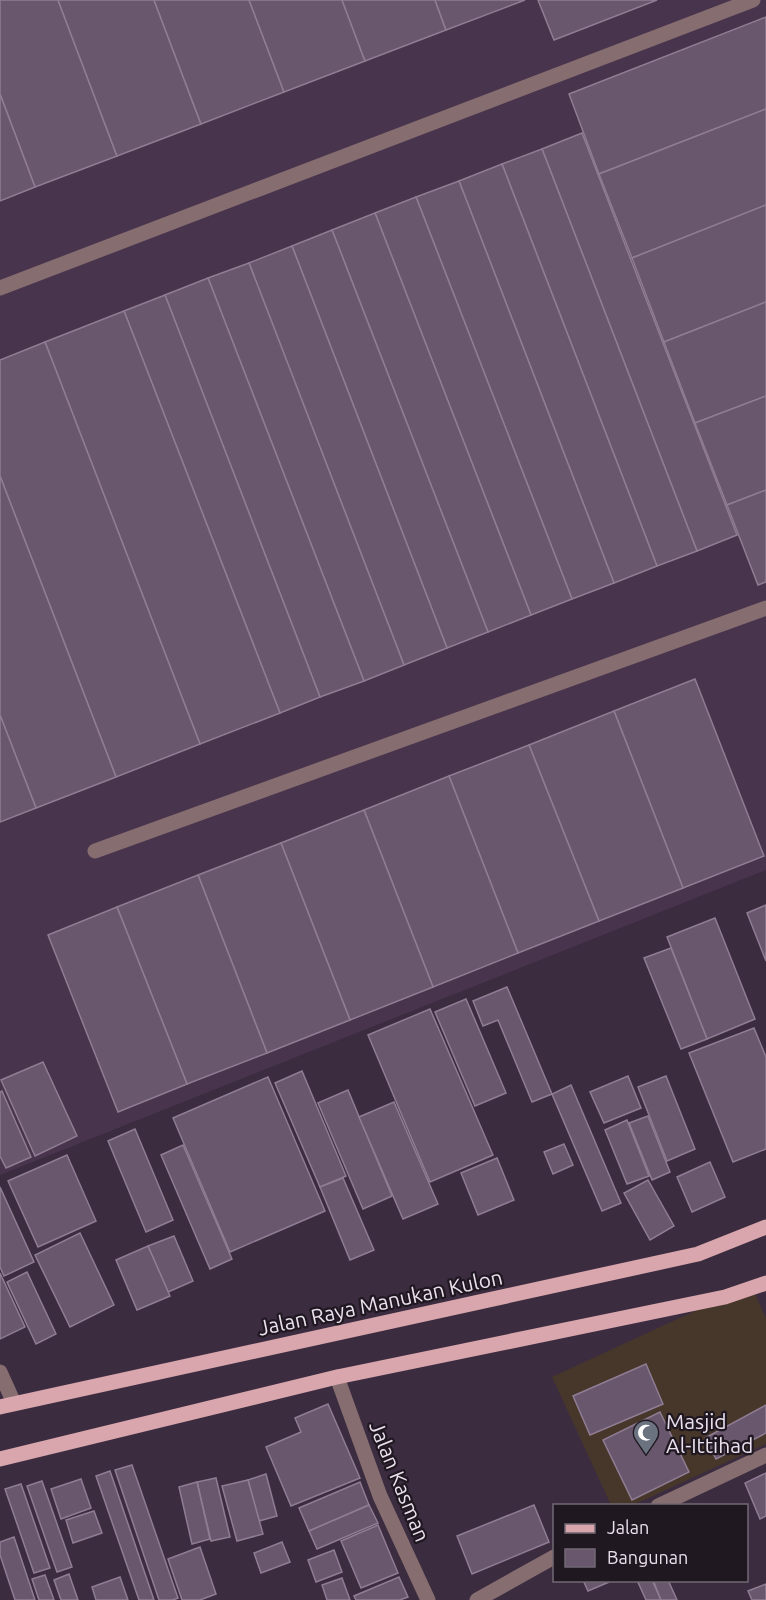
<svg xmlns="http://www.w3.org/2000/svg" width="766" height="1600" viewBox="0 0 766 1600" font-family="Ubuntu,sans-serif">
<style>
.built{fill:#49344d}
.education{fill:#47372b}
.building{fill:#69576e;stroke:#8f7d94;stroke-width:1.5}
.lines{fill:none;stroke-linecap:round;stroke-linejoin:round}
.minor{stroke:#866d70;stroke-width:15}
.major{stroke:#d8a6ac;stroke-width:15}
.labels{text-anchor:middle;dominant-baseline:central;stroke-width:4.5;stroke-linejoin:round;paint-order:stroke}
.street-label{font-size:21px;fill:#ebe1ee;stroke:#1f1821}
.poi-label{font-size:21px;fill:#ebe1ee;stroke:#1f1821;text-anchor:start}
</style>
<rect width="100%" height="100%" fill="#3c2c40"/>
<!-- built -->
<polygon class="built" points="0,0 766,0 766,870 0,1175"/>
<!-- education -->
<polygon class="education" points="751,1285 766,1318 766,1444 633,1505 611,1505 552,1377"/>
<!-- building -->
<g class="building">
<polygon points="0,0 58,0 117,156 35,187 0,94"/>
<polygon points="58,0 154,0 201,124 117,156"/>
<polygon points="154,0 249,0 284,92 201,124"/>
<polygon points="249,0 342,0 365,61 284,92"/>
<polygon points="342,0 435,0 446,30 365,61"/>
<polygon points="435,0 525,0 446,30"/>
<polygon points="538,0 657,0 554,40"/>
<polygon points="766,17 766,109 599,174 569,94"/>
<polygon points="0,94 35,187 0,201"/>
<polygon points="766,109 766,205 632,258 599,174"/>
<polygon points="582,133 737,535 697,551 542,149"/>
<polygon points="542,149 697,551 657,566 502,164"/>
<polygon points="502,164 657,566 614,583 459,181"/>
<polygon points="459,181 614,583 572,599 416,197"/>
<polygon points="416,197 572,599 531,615 375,213"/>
<polygon points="766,205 766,302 664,342 632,258"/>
<polygon points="375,213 531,615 488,632 332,230"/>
<polygon points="332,230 488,632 447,648 292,246"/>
<polygon points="292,246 447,648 404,665 249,263"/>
<polygon points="249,263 404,665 364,681 208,278"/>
<polygon points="208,278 364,681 320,697 165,295"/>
<polygon points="165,295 320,697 280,713 124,311"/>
<polygon points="766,302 766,396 695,423 664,342"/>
<polygon points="124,311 280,713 200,744 45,342"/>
<polygon points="45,342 200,744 116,777 0,476 0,360"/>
<polygon points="766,396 766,490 727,505 695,423"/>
<polygon points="0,476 116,777 36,808 0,715"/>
<polygon points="766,490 766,582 758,585 727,505"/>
<polygon points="695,679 764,856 683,888 614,711"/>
<polygon points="614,711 683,888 599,921 529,745"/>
<polygon points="0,715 36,808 0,822"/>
<polygon points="529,745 599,921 518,953 449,776"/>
<polygon points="449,776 518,953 433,987 364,810"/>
<polygon points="364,810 433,987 350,1020 281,843"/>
<polygon points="281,843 350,1020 267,1053 198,875"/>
<polygon points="198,875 267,1053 187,1084 117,907"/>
<polygon points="766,905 766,961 747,913"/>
<polygon points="117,907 187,1084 118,1112 48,935"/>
<polygon points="715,918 755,1019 707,1039 667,937"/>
<polygon points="671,948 707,1039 681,1049 644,958"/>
<polygon points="507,987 552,1094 532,1102 498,1020 483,1026 473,1001"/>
<polygon points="466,999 506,1093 475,1106 435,1012"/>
<polygon points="430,1009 493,1155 430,1182 368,1035"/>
<polygon points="754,1028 766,1057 766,1149 733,1162 689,1053"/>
<polygon points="43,1062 77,1136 35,1156 1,1080"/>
<polygon points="302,1071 346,1176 320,1187 275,1083"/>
<polygon points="628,1076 641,1108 604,1123 590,1092"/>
<polygon points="666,1076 695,1149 667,1161 638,1087"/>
<polygon points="268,1077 325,1211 230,1252 173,1118"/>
<polygon points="571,1085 621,1203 602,1211 552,1094"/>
<polygon points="348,1090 392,1196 363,1209 318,1103"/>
<polygon points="2,1091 31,1157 6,1168 0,1156 0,1092"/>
<polygon points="394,1102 438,1204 403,1219 359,1117"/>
<polygon points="648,1116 670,1172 652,1180 629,1123"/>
<polygon points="627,1120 649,1176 627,1184 605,1130"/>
<polygon points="135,1129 173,1220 146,1232 108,1141"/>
<polygon points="564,1144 573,1165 553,1174 544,1152"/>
<polygon points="183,1145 232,1259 210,1269 161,1155"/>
<polygon points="67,1155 96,1221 38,1247 8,1181"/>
<polygon points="497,1158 514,1200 478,1215 461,1173"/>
<polygon points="710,1162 725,1197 692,1212 677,1177"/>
<polygon points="343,1178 374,1250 350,1260 320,1187"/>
<polygon points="648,1180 674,1226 650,1240 624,1193"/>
<polygon points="0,1187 34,1262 4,1276 0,1267"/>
<polygon points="80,1233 114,1305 70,1327 35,1255"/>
<polygon points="174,1236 193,1281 168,1292 148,1246"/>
<polygon points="148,1246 170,1296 137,1310 116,1260"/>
<polygon points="27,1272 56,1334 36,1344 7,1282"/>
<polygon points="0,1273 25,1327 0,1339"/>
<polygon points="646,1364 663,1404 590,1435 573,1396"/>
<polygon points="328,1404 360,1478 291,1506 266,1447 301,1432 295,1418"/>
<polygon points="766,1405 766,1433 716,1459 705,1438"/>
<polygon points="660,1412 689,1472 632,1500 603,1440"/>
<polygon points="132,1465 178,1598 173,1600 159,1600 115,1470"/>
<polygon points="110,1471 154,1600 139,1600 96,1476"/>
<polygon points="766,1473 766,1516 760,1519 745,1483"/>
<polygon points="266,1474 277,1516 259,1521 248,1480"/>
<polygon points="216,1478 230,1537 211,1541 197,1482"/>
<polygon points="81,1479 91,1508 61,1519 51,1489"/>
<polygon points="248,1480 263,1534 237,1541 222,1486"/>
<polygon points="42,1481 72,1567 57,1572 27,1486"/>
<polygon points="197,1482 210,1539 192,1544 179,1487"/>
<polygon points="360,1482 369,1505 309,1531 299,1508"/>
<polygon points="21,1484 50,1568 34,1573 5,1489"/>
<polygon points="369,1505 378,1523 317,1549 309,1531"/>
<polygon points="534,1505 549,1542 472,1574 457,1536"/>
<polygon points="94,1511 102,1533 73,1543 66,1520"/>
<polygon points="378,1525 398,1573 361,1588 341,1541"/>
<polygon points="14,1537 35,1600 15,1600 0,1555 0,1542"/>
<polygon points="282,1542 290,1562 261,1573 254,1553"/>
<polygon points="200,1547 216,1594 200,1600 182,1600 168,1559"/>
<polygon points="334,1550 342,1572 316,1582 308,1560"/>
<polygon points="69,1574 78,1600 61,1600 54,1580"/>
<polygon points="45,1575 54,1600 39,1600 32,1579"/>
<polygon points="120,1577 128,1600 96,1600 92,1587"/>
<polygon points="399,1577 408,1597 400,1600 356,1600 354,1596"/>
<polygon points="342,1578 350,1600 327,1600 322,1585"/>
<polygon points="583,1580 608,1580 609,1582 588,1591"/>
<polygon points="637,1580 652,1580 661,1600 646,1600"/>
<polygon points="653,1580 668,1580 677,1600 661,1600"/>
<polygon points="766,1584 766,1600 752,1600 748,1591"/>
</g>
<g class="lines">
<!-- minor -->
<g class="minor">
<polyline points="0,288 753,0"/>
<polyline points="95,851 766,608"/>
<polyline points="0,1372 14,1403"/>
<polyline points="337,1377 380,1496 428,1600"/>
<polyline points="658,1506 766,1455"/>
<polyline points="477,1600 554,1557"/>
</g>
<!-- major -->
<g class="major">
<polyline points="0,1407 698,1254 766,1227"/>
<polyline points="0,1459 337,1377 725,1297 766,1283"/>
</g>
</g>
<!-- icons -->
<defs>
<symbol id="mosque-pin" viewBox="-11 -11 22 30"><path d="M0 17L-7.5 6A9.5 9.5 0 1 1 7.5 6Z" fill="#6b7280" stroke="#1f1821"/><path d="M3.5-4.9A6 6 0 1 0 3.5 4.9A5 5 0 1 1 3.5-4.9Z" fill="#fff"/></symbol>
</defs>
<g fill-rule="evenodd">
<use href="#mosque-pin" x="631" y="1418" width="30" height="40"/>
</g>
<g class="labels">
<!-- street labels -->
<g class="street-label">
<text transform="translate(380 1302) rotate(-12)">Jalan Raya Manukan Kulon</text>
<text transform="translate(400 1481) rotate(68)">Jalan Kasman</text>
</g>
<!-- poi labels -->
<g class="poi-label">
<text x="666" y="1421">Masjid<tspan x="666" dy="24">Al-Ittihad</tspan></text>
</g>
</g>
<!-- legend -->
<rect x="553" y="1504" width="195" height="78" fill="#1f1821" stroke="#716873" stroke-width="1.5"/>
<rect x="565" y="1524" width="30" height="9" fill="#d8a6ac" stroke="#716873" stroke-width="1.5"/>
<text x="607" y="1534" font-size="18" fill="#ebe1ee">Jalan</text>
<rect x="565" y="1549" width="30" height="18" fill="#69576e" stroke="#716873" stroke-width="1.5"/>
<text x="607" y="1564" font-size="18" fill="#ebe1ee">Bangunan</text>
</svg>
